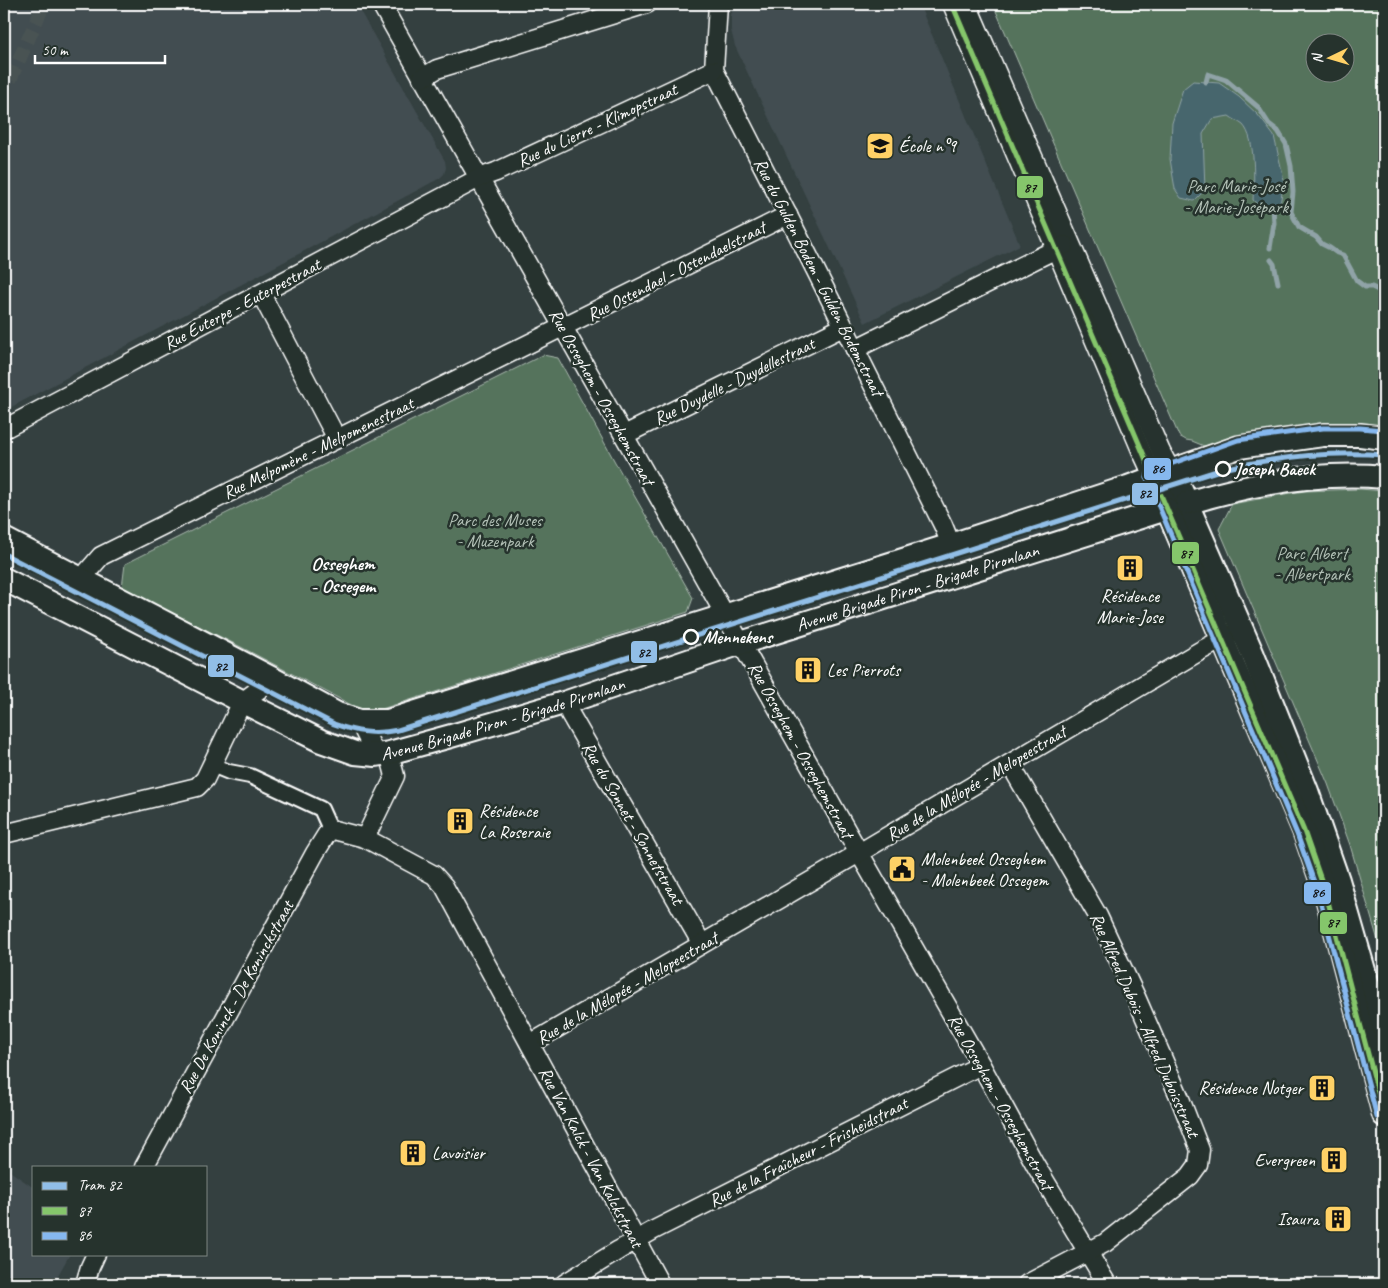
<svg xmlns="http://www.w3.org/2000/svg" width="1388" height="1288" viewBox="0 0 1388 1288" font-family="Caveat,sans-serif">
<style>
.built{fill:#424d51}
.green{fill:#54735c;stroke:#aab9ae;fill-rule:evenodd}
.water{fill:#46666d;stroke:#90a3a7}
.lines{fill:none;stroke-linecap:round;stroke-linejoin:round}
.stream{stroke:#90a3a7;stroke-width:5}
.pedestrian-tunnel{stroke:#485353;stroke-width:14;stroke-dasharray:14 7;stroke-linecap:butt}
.pedestrian-casing{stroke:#fff;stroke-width:18}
.minor-casing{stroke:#fff;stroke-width:21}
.tertiary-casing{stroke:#fff;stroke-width:26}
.pedestrian{stroke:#26332d;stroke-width:14}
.minor{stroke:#26332d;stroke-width:18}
.tertiary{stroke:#26332d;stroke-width:22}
.bus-1-casing{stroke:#26332d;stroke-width:9}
.bus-2-casing{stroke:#26332d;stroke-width:9}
.bus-1{stroke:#85c66b;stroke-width:5}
.bus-2{stroke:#86b8ef;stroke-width:5}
.tram-1-casing{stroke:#26332d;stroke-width:9}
.tram-1{stroke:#91bee7;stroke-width:5}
.stop-dot{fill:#26332d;stroke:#fff;stroke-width:2.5}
.labels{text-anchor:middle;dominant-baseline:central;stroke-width:5;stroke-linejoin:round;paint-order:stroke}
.street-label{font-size:18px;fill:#fff;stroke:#26332d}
.poi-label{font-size:18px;fill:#fff;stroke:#26332d;text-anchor:start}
.park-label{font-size:18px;fill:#b2c0b6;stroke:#26332d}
.stop-label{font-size:18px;font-weight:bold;fill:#fff;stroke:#26332d;text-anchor:start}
.neighbourhood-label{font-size:19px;font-weight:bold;fill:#fff;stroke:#26332d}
.line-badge{stroke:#26332d;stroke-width:2}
.pale-badge-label{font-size:14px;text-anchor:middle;font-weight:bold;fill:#111}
</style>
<rect width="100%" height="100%" fill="#344040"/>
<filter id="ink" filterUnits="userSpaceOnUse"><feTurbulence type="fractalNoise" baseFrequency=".02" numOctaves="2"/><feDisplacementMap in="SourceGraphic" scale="10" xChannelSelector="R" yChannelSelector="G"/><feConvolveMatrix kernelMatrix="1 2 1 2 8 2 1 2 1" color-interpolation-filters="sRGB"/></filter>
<g filter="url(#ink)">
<!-- built -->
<g class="built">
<polygon points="4,4 356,4 445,161 446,168 444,174 440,178 323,241 4,411"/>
<polygon points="738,4 919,4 1020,245 865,323 735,46 731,30 731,16 733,6"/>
<polygon points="4,1167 34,1188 34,1254 70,1254 53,1284 4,1284"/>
</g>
<!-- green -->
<g class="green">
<path d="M993 4H1384V428L1258 435 1204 446 1192 441 1186 440 1179 436ZM1316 42H1346V72H1316Z"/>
<polygon points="543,355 558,358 615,462 693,598 688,612 372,712 361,710 241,647 122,588 125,564"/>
<polygon points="1360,489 1384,491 1384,961 1350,845 1328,784 1219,529 1232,504 1285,494 1305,491"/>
</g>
<!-- water -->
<path class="water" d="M1193 81 1219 83 1239 97 1258 115 1274 136 1284 180 1280 205 1265 211 1253 200C1254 181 1256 139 1243 125 1239 122 1233 119 1229 116L1212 119 1203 134 1205 190 1194 201 1181 198 1175 189 1170 159 1172 123 1183 89Z"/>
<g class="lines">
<!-- stream -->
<g class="stream">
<polyline points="1206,82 1208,74 1226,80 1258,107 1269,124 1278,131 1286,144 1291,166 1293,192 1291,212 1299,227 1316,237 1322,244 1330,248 1337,253 1343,255 1357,281 1365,287 1372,287 1384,293"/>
<polyline points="1270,248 1274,223 1273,208"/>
<polyline points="1271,260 1274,264 1278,283"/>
</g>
<!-- pedestrian-tunnel -->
<polyline class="pedestrian-tunnel" points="10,80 44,4"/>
<defs>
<polyline id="pedestrian" points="212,765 229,772 250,776 321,809 330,829"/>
<g id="minor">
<polyline points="381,4 849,835 981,1065 1036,1166 1107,1284"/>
<polyline points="718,4 714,70 808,255 943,525 951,545"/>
<polyline points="952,4 1141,450 1154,478"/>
<polyline points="967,4 1161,452 1171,471"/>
<polyline points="422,78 437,69 647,4"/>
<polyline points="261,294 337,439"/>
<polyline points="855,349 1042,256 1065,245"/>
<polyline points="4,429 479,178 496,172 714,70"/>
<polyline points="624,435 843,327"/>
<polyline points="83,580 88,571 101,556 788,215"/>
<polyline points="567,702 570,714 702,944"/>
<polyline points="359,721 376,755"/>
<polyline points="1010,764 1098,916 1136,997 1179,1096 1200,1150 1198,1165 1190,1176 1105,1243 1027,1284"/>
<polyline points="4,834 197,787 205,779 242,702 273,679"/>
<polyline points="365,838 395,776 389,753"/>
<polyline points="530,1044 859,853 1200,651 1232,634"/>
<polyline points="144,1167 315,853 330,829 365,838 434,875 444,886 660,1284"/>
<polyline points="85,1284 90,1267 96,1254"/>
<polyline points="564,1284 619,1250 654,1230 981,1065"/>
</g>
<g id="tertiary">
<polyline points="1171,471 1178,483 1253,655 1307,791 1338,880 1384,1040"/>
<polyline points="1154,478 1304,831 1326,894 1384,1115"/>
<path d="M1187 503C1250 484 1318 471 1384 477"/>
<polyline points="4,539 273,679 337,714 359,721 388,721 951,545 1128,487 1171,471 1239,447 1323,435 1360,435 1384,438"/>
<path id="s1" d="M4 579 247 704 321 741 355 753 376 755 389 753 451 736 567 702 741 643 1166 509"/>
</g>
</defs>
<!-- pedestrian casing -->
<use href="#pedestrian" class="pedestrian-casing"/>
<!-- minor casing -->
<use href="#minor" class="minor-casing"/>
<!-- tertiary casing -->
<use href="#tertiary" class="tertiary-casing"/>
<!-- pedestrian -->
<use href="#pedestrian" class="pedestrian"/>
<!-- minor -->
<use href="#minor" class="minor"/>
<!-- tertiary -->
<use href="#tertiary" class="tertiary"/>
<defs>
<polyline id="bus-1" points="952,4 1304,831 1326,894 1384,1115"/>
<polyline id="bus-2" points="1377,1117 1319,896 1297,834 1147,478 1148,474 1151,471 1238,440 1323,428 1360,428 1384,430"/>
</defs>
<!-- bus-1 casing -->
<use href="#bus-1" class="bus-1-casing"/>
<!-- bus-2 casing -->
<use href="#bus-2" class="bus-2-casing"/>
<!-- bus-1 -->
<use href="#bus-1" class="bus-1"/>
<!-- bus-2 -->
<use href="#bus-2" class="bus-2"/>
<defs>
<path id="tram-1" d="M4 554 334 724C356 732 375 735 398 730L1223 469C1277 457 1329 451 1384 455"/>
</defs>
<!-- tram-1 casing -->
<use href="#tram-1" class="tram-1-casing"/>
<!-- tram-1 -->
<use href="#tram-1" class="tram-1"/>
</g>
</g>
<!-- icons -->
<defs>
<symbol id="school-square" viewBox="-11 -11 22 22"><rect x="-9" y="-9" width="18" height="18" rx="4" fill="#ffd166" stroke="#26332d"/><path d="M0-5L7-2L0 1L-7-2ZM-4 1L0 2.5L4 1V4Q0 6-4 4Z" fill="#111"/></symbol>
<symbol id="building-square" viewBox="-11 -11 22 22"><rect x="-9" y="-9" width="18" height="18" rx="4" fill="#ffd166" stroke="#26332d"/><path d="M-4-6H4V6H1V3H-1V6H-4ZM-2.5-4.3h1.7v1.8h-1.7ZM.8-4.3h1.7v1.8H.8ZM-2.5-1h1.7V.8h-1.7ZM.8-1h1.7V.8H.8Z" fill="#111"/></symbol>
<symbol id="civic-square" viewBox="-11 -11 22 22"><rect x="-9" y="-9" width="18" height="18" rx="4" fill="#ffd166" stroke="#26332d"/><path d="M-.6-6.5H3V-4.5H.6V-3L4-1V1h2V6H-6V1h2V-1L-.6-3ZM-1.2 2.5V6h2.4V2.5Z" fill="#111"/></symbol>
</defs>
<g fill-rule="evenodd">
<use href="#school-square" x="864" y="130" width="32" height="32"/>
<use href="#building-square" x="1114" y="552" width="32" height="32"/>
<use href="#building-square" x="792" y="654" width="32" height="32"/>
<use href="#building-square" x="444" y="805" width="32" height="32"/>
<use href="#civic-square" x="886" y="853" width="32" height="32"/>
<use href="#building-square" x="1306" y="1072" width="32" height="32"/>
<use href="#building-square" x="397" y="1137" width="32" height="32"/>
<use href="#building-square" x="1318" y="1144" width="32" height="32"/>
<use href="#building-square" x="1322" y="1203" width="32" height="32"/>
</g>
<!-- markers -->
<g class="stop-dot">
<circle cx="1223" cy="469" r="7"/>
<circle cx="691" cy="637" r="7"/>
</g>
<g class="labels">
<!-- street labels -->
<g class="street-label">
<text transform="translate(597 125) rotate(-25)">Rue du Lierre - Klimopstraat</text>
<text transform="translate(676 271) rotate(-27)">Rue Ostendael - Ostendaelstraat</text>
<text transform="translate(819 277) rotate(63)">Rue du Gulden Bodem - Gulden Bodemstraat</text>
<text transform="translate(242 304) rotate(-28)">Rue Euterpe - Euterpestraat</text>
<text transform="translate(734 381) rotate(-26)">Rue Duydelle - Duydellestraat</text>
<text transform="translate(602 397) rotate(61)">Rue Osseghem - Osseghemstraat</text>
<text transform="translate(318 448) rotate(-26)">Rue Melpomène - Melpomenestraat</text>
<text stroke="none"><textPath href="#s1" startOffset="980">Avenue Brigade Piron - Brigade Pironlaan</textPath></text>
<text stroke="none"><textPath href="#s1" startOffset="545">Avenue Brigade Piron - Brigade Pironlaan</textPath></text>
<text transform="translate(801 750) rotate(61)">Rue Osseghem - Osseghemstraat</text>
<text transform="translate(976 783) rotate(-31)">Rue de la Mélopée - Melopeestraat</text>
<text transform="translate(633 823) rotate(60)">Rue du Sonnet - Sonnetstraat</text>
<text transform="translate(627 988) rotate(-30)">Rue de la Mélopée - Melopeestraat</text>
<text transform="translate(236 997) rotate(-61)">Rue De Koninck - De Koninckstraat</text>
<text transform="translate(1145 1025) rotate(66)">Rue Alfred Dubois - Alfred Duboisstraat</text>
<text transform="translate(1001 1102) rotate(61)">Rue Osseghem - Osseghemstraat</text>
<text transform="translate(808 1152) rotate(-27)">Rue de la Fraîcheur - Frisheidstraat</text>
<text transform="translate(591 1157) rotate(62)">Rue Van Kalck - Van Kalckstraat</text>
</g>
<!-- poi labels -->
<g class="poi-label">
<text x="899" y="146">École n°9</text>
<text x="1130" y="596" text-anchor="middle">Résidence<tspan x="1130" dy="21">Marie-Jose</tspan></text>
<text x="827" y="670">Les Pierrots</text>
<text x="479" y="811">Résidence<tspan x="479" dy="21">La Roseraie</tspan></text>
<text x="921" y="859">Molenbeek Osseghem<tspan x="921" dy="21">- Molenbeek Ossegem</tspan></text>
<text x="1303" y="1088" text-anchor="end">Résidence Notger</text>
<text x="432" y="1153">Lavoisier</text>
<text x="1315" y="1160" text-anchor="end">Evergreen</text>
<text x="1319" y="1219" text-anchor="end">Isaura</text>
</g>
<!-- park labels -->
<g class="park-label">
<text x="1236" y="186">Parc Marie-José<tspan x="1236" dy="21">- Marie-Josépark</tspan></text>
<text x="495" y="520">Parc des Muses<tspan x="495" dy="21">- Muzenpark</tspan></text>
<text x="1312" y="553">Parc Albert<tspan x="1312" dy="21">- Albertpark</tspan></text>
</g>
<!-- stop labels -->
<g class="stop-label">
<text x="1235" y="469">Joseph Baeck</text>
<text x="703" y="637">Mennekens</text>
</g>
<!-- neighbourhood labels -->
<g class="neighbourhood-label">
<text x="343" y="564">Osseghem<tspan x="343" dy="22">- Ossegem</tspan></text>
</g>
</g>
<g class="line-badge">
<rect x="1016" y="175" width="28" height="24" rx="5" fill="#85c66b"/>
<rect x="1143" y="457" width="29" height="24" rx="5" fill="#86b8ef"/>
<rect x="1131" y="482" width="28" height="24" rx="5" fill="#91bee7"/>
<rect x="1171" y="541" width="29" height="24" rx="5" fill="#85c66b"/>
<rect x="630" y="640" width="28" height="24" rx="5" fill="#91bee7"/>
<rect x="207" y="654" width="28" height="24" rx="5" fill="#91bee7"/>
<rect x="1303" y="881" width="29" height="24" rx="5" fill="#86b8ef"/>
<rect x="1319" y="911" width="29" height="24" rx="5" fill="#85c66b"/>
</g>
<g class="pale-badge-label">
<text x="1030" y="192">87</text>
<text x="1158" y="473">86</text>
<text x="1145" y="498">82</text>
<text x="1186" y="558">87</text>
<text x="644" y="657">82</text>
<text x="221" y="671">82</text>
<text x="1318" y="897">86</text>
<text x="1333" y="927">87</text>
</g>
<!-- margin -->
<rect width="1388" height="1288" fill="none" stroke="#26332d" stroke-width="20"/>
<rect x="10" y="10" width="1368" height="1268" fill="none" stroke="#fff" stroke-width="2" filter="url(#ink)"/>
<!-- legend -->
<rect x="32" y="1166" width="175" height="90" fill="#26332d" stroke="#7d8581"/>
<rect x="42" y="1182" width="25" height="8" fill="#91bee7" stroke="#7d8581"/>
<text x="78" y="1190" font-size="15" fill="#ffffff">Tram 82</text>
<rect x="42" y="1207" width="25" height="8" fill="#85c66b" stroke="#7d8581"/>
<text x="78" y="1216" font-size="15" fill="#ffffff">87</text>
<rect x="42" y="1232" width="25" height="8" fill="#86b8ef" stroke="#7d8581"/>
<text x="78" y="1240" font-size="15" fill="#ffffff">86</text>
<!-- north arrow -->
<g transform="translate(1330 58) rotate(265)"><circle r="24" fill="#26332d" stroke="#7d8581"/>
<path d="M0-4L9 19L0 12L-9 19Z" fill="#ffd166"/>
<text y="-8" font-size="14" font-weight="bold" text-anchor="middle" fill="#ffffff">N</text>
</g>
<!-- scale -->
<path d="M35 55v8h130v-8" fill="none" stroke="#ffffff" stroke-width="2.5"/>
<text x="42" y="55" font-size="15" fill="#ffffff" stroke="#26332d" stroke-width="4" paint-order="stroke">50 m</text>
</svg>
